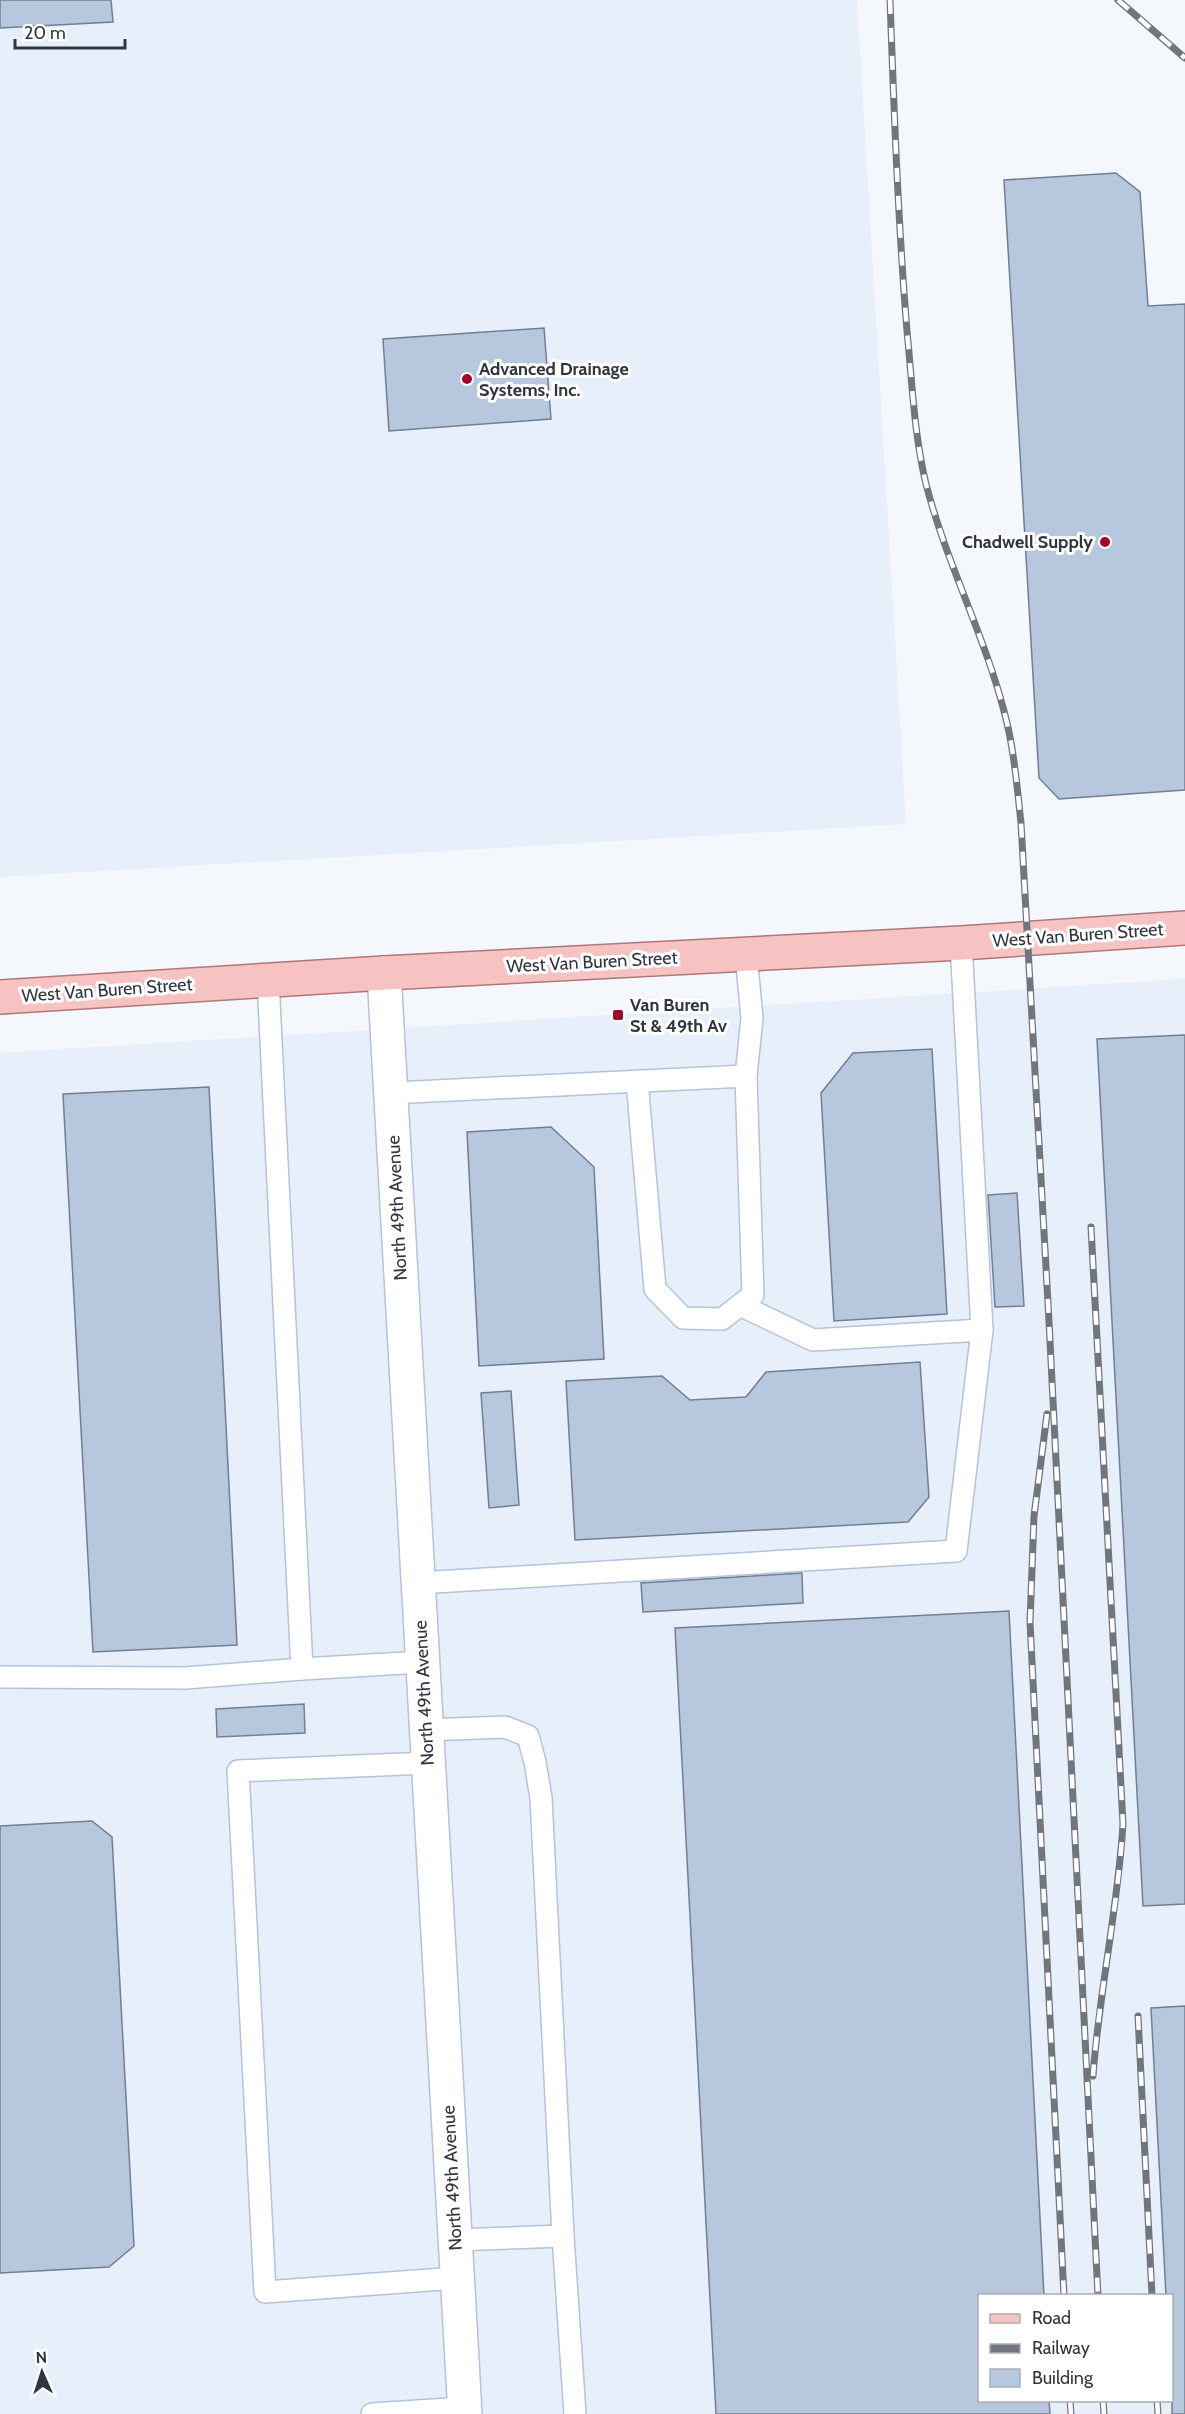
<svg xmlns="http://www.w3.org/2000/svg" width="1185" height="2414" viewBox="0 0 1185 2414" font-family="Cabin,sans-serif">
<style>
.built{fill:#e7effb;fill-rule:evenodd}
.building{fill:#b7c7dd;stroke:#717f93;stroke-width:1.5}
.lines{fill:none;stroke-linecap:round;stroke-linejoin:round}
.service-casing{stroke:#b3c3d9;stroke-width:24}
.minor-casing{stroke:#b3c3d9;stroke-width:36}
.primary-casing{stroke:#ae787a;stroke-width:36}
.service{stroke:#fff;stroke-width:21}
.minor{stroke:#fff;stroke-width:33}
.primary{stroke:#f7c3c2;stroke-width:33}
.rail-casing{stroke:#71767e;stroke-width:7}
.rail{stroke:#fff;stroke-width:4.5;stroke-dasharray:14;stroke-linecap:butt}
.poi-dot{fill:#a30526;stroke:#fff;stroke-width:2}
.labels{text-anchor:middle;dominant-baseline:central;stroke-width:6;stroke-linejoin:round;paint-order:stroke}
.poi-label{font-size:18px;font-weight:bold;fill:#30363f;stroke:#fff;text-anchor:start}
.street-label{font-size:18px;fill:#30363f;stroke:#fff}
</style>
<rect width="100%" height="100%" fill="#f4f8fc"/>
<!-- built -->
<g class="built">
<polygon points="0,0 857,0 906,824 0,877"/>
<path d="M1185 979V2414H0V1053ZM980 2296H1172V2400H980Z"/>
</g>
<!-- building -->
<g class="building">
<polygon points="0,0 111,0 113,22 0,28"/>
<polygon points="1116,173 1140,192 1148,306 1185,304 1185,790 1059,799 1039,778 1004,180"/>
<polygon points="544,328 551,419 389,431 383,339"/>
<polygon points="1185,1035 1185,1904 1143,1906 1097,1039"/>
<polygon points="932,1049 947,1314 834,1321 821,1093 853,1053"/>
<polygon points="209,1087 237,1645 93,1652 63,1094"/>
<polygon points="551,1127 594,1167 604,1359 479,1366 467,1132"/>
<polygon points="1017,1193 1024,1306 995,1307 988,1195"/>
<polygon points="920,1362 929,1497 908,1522 575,1540 566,1381 662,1376 690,1400 746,1397 766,1372"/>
<polygon points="511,1391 519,1505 489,1508 481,1393"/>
<polygon points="802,1573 803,1603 643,1612 641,1583"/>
<polygon points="1009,1611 1044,2296 980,2296 980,2400 1049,2400 1050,2414 716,2414 675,1628"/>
<polygon points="304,1704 305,1733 217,1737 216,1709"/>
<polygon points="92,1821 112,1837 134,2246 109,2267 0,2273 0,1826"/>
<polygon points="1185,2006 1185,2414 1172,2414 1172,2296 1166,2296 1151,2008"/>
</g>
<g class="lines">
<defs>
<g id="service">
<polyline points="746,955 752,1018 746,1076"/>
<polyline points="268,980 302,1669 422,1662"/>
<path d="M390 1093C509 1088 628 1082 746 1076L753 1295 722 1319 683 1318 655 1289 637 1081"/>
<polyline points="740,1305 813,1340 982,1330"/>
<polyline points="418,1583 956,1551 982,1330 961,943"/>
<polyline points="0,1677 185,1678 302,1669"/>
<polyline points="426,1730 505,1727 528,1736 535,1762 541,1798 563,2236 575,2414"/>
<polyline points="428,1763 238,1771 265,2292 457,2278"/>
<polyline points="455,2240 563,2236"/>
<polyline points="372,2414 464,2408"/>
</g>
<polyline id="minor" points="384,973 465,2414"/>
<polyline id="primary" points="0,997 384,973 961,943 1185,928"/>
</defs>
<!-- service casing -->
<use href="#service" class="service-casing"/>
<!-- minor casing -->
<use href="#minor" class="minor-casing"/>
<!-- primary casing -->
<use href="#primary" class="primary-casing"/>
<!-- service -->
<use href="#service" class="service"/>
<!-- minor -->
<use href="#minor" class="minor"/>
<!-- primary -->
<use href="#primary" class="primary"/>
<defs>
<g id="rail">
<path d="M890 0C894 110 898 221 907 331 912 381 914 434 926 484 946 562 984 634 1004 711 1014 748 1017 786 1021 823L1049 1321 1098 2296"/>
<polyline points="1118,0 1185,58"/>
<path d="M1091 1227 1123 1824C1118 1908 1099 1992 1093 2076"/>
<polyline points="1047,1414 1034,1516 1030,1622 1064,2296"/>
<polyline points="1138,2016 1152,2296"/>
<polyline points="1070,2400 1071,2414"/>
<polyline points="1103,2400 1104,2414"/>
<polyline points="1157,2400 1158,2414"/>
</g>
</defs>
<!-- rail casing -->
<use href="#rail" class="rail-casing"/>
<!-- rail -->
<use href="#rail" class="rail"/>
</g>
<!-- markers -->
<g class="poi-dot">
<circle cx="467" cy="379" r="6"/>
<circle cx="1105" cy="542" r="6"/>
<rect x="612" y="1009" width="12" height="12" rx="3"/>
</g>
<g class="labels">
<!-- poi labels -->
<g class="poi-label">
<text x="479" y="369">Advanced Drainage<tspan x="479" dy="21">Systems, Inc.</tspan></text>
<text x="1093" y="542" text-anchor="end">Chadwell Supply</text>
<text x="630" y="1005">Van Buren<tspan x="630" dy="21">St &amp; 49th Av</tspan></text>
</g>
<!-- street labels -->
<g class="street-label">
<text transform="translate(1078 935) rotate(-4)">West Van Buren Street</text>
<text transform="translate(592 962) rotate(-3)">West Van Buren Street</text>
<text transform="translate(107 990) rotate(-4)">West Van Buren Street</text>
<text transform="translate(397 1208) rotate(-93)">North 49th Avenue</text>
<text transform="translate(424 1693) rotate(-93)">North 49th Avenue</text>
<text transform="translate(452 2178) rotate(-93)">North 49th Avenue</text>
</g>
</g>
<!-- legend -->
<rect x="978" y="2294" width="195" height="108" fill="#ffffff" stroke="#acafb2" stroke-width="1.5"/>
<rect x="990" y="2314" width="30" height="9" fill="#f7c3c2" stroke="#acafb2" stroke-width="1.5"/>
<text x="1032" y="2324" font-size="18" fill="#30363f">Road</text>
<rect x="990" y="2344" width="30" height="9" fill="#71767e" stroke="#acafb2" stroke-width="1.5"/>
<text x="1032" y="2354" font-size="18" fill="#30363f">Railway</text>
<rect x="990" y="2369" width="30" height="18" fill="#b7c7dd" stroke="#acafb2" stroke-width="1.5"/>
<text x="1032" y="2384" font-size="18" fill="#30363f">Building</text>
<!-- north arrow -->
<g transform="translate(42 2372) rotate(357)" stroke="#ffffff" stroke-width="4.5" paint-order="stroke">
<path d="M0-4.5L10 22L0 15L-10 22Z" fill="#30363f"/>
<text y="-9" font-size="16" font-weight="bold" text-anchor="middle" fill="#30363f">N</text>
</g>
<!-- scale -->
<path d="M15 39v9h110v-9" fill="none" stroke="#30363f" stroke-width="3"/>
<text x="24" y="39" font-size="18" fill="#30363f" stroke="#ffffff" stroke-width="4.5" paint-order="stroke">20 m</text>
</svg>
